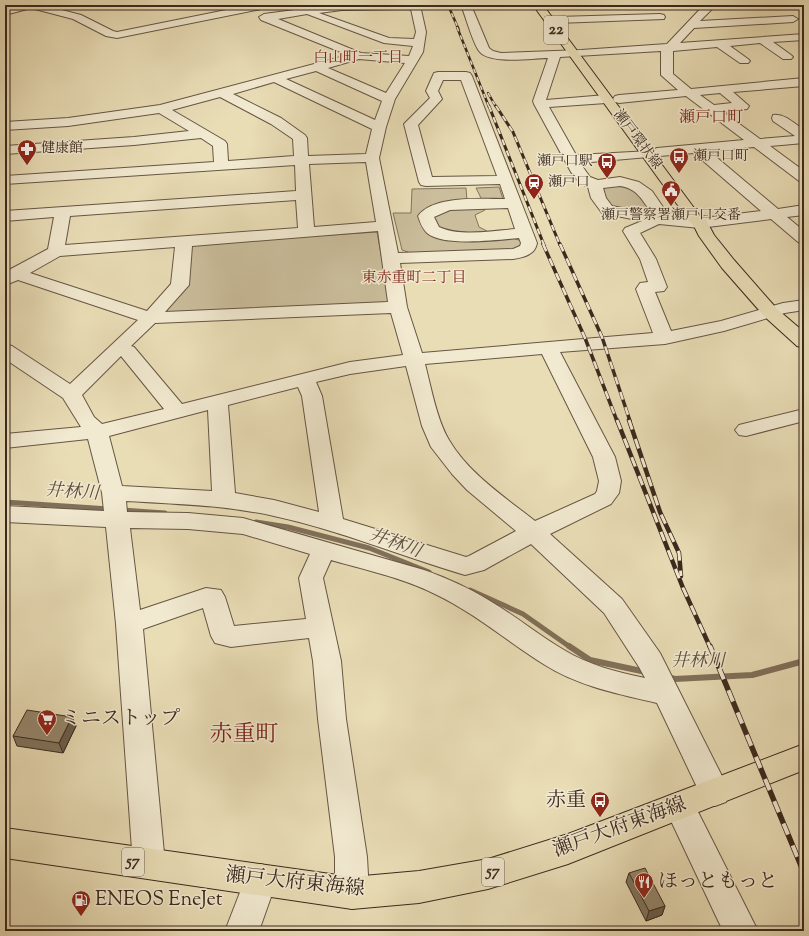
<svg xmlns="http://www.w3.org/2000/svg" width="809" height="936" viewBox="0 0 809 936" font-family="'Sorts Mill Goudy','Noto Serif JP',serif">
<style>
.green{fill:#cbbe9c;stroke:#83745d}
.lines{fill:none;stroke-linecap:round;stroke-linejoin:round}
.stream-far1{stroke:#80705a;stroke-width:5}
.stream{stroke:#80705a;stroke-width:6}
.minor-casing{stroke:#665644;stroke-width:2}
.major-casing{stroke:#3b291e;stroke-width:2}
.minor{fill:#f1e9d0;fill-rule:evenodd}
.major{fill:#e9ddb6;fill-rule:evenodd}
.rail-far4-casing{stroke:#3b291e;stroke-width:2.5}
.rail-far3-casing{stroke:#3b291e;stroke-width:3}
.rail-far2-casing{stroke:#3b291e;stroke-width:3.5}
.rail-far1-casing{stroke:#3b291e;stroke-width:4.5}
.rail-casing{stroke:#3b291e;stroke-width:5.5}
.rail-far4{stroke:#f1e9d0;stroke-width:1.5;stroke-dasharray:4.5;stroke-linecap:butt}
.rail-far3{stroke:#f1e9d0;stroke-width:2;stroke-dasharray:6;stroke-linecap:butt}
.rail-far2{stroke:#f1e9d0;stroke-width:2.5;stroke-dasharray:8;stroke-linecap:butt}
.rail-far1{stroke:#f1e9d0;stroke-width:3;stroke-dasharray:10;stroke-linecap:butt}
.rail{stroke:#f1e9d0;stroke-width:4;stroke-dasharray:12;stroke-linecap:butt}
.wall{fill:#80745e;stroke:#3b291e}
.shaded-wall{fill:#685e4c;stroke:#3b291e}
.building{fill:#95876d;stroke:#3b291e}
.labels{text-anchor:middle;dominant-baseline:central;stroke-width:3;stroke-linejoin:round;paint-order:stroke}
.far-street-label{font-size:14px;fill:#3b291e;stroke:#f1e9d0}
.far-poi-label{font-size:14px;fill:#3b291e;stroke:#f1e9d0;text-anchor:start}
.far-neighbourhood-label{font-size:15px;fill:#7a1f14;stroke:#f1e9d0}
.shield{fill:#f1e9d0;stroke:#726353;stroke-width:1}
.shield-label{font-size:16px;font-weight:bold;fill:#3b291e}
.far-quarter-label{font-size:16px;fill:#7a1f14;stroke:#f1e9d0}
.water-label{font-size:18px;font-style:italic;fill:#5e4d3c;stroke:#f1e9d0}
.near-poi-label{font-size:20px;fill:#3b291e;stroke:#f1e9d0;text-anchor:start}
.near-street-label{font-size:20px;fill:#3b291e;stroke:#f1e9d0}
.near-quarter-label{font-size:23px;fill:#7a1f14;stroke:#f1e9d0}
</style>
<rect width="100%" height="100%" fill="#e9ddb6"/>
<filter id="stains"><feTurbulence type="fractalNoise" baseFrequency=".005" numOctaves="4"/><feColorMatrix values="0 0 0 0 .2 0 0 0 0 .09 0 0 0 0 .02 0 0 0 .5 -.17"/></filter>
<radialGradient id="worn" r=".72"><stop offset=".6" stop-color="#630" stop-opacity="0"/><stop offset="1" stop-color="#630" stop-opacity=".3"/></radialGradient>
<!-- green -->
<g class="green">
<polygon points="612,185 630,186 634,188 651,213 650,215 614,207 610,204 602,191 606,187"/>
<polygon points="499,187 503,199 494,201 482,200 476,188"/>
<polygon points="466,188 467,201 420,216 421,225 434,235 511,238 523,241 522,250 414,254 402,250 393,213 411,213 412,189"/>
<polygon points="485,206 485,210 475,215 479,227 487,231 487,232 470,234 439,230 433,215 449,208"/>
<polygon points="377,232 390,304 158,315 186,288 187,244"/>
</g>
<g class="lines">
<!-- stream-far1 -->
<g class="stream-far1">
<polyline points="5,502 109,509"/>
<polyline points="122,510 165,513"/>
<polyline points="256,522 288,527 369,548 429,572"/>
<polyline points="470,590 523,614 570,647"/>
</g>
<!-- stream -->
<g class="stream">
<polyline points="569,646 590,660 646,672"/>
<polyline points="667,677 675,679 752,675 804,661"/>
</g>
<defs>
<g id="minor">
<polygon points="18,5 43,5 81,15 113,31 117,32 251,5 271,5 266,8 117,38 106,36 73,19 31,8 5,15 5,9"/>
<path d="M333 5H420L426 32 423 52 395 99 386 127 379 158 398 253 513 249 520 246 521 243 519 238C497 240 443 247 427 233 422 228 420 222 418 216 433 195 481 199 505 199L500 184 426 186 421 185 419 182 404 124 430 98 426 91 434 73 438 72H466L470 73 472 76 537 243C535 255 524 257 513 259L400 263 407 307 422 353 653 333 636 289 640 283 648 282 640 259 623 231 625 228 642 221 602 213 591 198 588 187 580 183 571 172 534 104 533 101 548 58C533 58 489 65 479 51 472 41 466 17 461 5H471L489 48 493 51 501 53 581 50 667 44 704 5H721L720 7 712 9 700 21 793 16 798 19 793 22 694 28 680 43 804 34V40L773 42 791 55 793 57 791 59H783L760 43 730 46 748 59 750 61 748 63H740L717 47 673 51V74L691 89 804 78V86L733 92 749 106 747 109 723 112 760 139 795 136 773 121 772 118 773 115C784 113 795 124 804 130V143L770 146 804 171V182L799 181 754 147 709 151 778 209 804 205V215L787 217 804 231V244L798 242 771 219 700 228 659 224 640 233 656 259 667 287 664 291 655 292 671 331 721 321 783 303 804 300V310L785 313 724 331 665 344 560 352 615 457 621 481 619 493 611 504 550 534 622 599 660 653 730 792 726 802 715 806 704 802 657 703C619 694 578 686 545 665 508 642 475 613 435 594 403 578 366 570 331 560L323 578 341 661 346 719 367 857 369 893 364 904 352 909 340 904 335 893V857L318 719 313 661 309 638 231 647 215 643 211 636 203 608 143 629 165 864 160 875 149 879 138 875 133 864 116 624 106 527 5 522V506L104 511 102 493 88 439 5 448V434L81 427 63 398 5 359V344L12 346 70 384 138 320 18 280 8 284 5 283V274L9 270 48 249 54 217 5 221V211L296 191 295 165 5 184V176L214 162 213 146 201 138 134 145 5 154V146L134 137 189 131 159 113 68 126 5 130V122L68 118 160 105 348 55 261 20 259 17 264 14ZM411 9 416 32 414 39 389 38 319 13 342 10ZM307 14 384 43 413 46 409 56 361 53 278 19ZM661 51V75L678 90 619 95 615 96 613 99 615 102 619 103 686 96 744 140 657 148 651 151 576 155 549 107 606 103 610 102 612 99 610 96 606 95 546 100 560 57ZM359 59 405 63 386 93 328 68ZM316 71 382 101 375 120 286 79ZM443 80H461L497 176 432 177 418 125 442 99 438 91ZM274 82 372 129 366 154 308 156 307 138 305 135 281 118 233 94ZM720 93 732 103 714 105 700 95ZM220 97 271 124 293 139 294 156 228 161 227 144 225 141 172 110ZM694 153 761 211 711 217 671 213 665 210 652 191 639 182 620 177 598 180 590 177 580 163ZM366 162 376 222 314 227 309 164ZM620 186C637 188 643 201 652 214L612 206 606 198 603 188ZM296 200 298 228 65 245 70 216ZM508 208 515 229C491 231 461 237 439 227L434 217 450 210ZM378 231 388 302 165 312 189 285 192 246ZM175 247 171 284 147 311 30 273 60 256ZM391 313 403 355 350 362 182 404 134 347 131 346 155 323ZM542 354 593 457 599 481 597 491 595 494 535 521C506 498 468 473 449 440 437 420 431 387 425 364ZM121 356 164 409 102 424 94 417 82 395ZM406 366 422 426 431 447 452 474 467 490 516 531 469 556 466 557 343 519 322 396 316 382 350 374ZM298 387 302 396 319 512 274 500 235 493 228 405ZM208 410 212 491 122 486 109 436ZM126 501C175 504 225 505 274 516 339 530 401 556 465 575L484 570 531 544 604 613 639 667 645 678C617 672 588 665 564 650 538 635 516 616 490 601 469 588 447 578 424 570L243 518 188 513 127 512ZM130 528 188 529 243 534 310 554 299 578 306 619 234 626 225 597 221 590 206 588 140 610Z"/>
<polygon points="660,14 664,15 665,17 664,19 557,23 552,20 557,17"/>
<polygon points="804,409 804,421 746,436 739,435 735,430 739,425"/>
<polygon points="679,792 690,796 758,931 723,931 664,806 668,796"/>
<polygon points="261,864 273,869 277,880 259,931 225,931 249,869"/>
</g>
<g id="major">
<polygon points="533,5 543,5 700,216 706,220 714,235 734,260 777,309 804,332 804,348 797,346 765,317 722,268 699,236 694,226 690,222"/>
<polygon points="804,744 804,770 568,864 488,889 419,903 352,909 5,858 5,828 352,877 419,871 488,859 568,834"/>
</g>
</defs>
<!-- minor casing -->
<use href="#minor" class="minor-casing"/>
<!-- major casing -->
<use href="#major" class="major-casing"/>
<!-- minor -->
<use href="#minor" class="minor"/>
<!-- major -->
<use href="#major" class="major"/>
<defs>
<g id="rail-far4">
<polyline points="448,5 459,30"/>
<polyline points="457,27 489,107"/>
<polyline points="488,93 496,107"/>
</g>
<g id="rail-far3">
<polyline points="489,106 544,245"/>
<polyline points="496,106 513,132 560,245"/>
</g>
<g id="rail-far2">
<polyline points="543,244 585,338 617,421"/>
<polyline points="560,244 602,337 630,421"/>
</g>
<g id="rail-far1">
<polyline points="617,420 683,588 710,647"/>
<polyline points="629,420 660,512 679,553 681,576"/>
</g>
<polyline id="rail" points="710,646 804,873"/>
</defs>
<!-- rail-far4 casing -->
<use href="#rail-far4" class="rail-far4-casing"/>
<!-- rail-far3 casing -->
<use href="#rail-far3" class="rail-far3-casing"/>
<!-- rail-far2 casing -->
<use href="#rail-far2" class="rail-far2-casing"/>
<!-- rail-far1 casing -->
<use href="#rail-far1" class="rail-far1-casing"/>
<!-- rail casing -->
<use href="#rail" class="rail-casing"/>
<!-- rail-far4 -->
<use href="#rail-far4" class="rail-far4"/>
<!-- rail-far3 -->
<use href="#rail-far3" class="rail-far3"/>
<!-- rail-far2 -->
<use href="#rail-far2" class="rail-far2"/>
<!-- rail-far1 -->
<use href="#rail-far1" class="rail-far1"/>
<!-- rail -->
<use href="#rail" class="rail"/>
</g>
<!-- wall -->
<g class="wall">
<polygon points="72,717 76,726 63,753 17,746 13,736"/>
<polygon points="629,873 665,906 662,915 646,921 626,882"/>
</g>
<!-- shaded-wall -->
<g class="shaded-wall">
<polygon points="72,717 76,726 63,753 59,743"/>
<polygon points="665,906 662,915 646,921 649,911"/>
</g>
<!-- building -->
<g class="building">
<polygon points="27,710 72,717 59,743 13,736"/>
<polygon points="645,868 665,906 649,911 629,873"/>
</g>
<!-- icons -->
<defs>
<symbol id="pharmacy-pin" viewBox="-11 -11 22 30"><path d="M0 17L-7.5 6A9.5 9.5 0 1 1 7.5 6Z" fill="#8f2418" stroke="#f1e9d0"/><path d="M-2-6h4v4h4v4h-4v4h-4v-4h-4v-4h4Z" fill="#fff"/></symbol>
<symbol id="bus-pin" viewBox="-11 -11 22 30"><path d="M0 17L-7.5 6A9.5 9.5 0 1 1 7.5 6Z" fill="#8f2418" stroke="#f1e9d0"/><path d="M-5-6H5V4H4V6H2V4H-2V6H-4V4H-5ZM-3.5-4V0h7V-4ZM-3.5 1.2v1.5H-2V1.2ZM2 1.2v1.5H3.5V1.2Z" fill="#fff"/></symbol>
<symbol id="station-pin" viewBox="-11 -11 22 30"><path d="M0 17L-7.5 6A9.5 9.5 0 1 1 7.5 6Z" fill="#8f2418" stroke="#f1e9d0"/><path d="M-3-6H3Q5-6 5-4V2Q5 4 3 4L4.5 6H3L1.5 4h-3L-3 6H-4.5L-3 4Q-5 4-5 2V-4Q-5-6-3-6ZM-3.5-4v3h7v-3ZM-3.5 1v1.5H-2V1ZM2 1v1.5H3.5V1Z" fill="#fff"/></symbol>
<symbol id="civic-pin" viewBox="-11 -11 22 30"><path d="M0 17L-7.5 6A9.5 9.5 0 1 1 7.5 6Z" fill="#8f2418" stroke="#f1e9d0"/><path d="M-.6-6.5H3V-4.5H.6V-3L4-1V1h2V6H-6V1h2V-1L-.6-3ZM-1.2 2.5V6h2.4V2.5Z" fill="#fff"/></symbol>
<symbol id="supermarket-pin" viewBox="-11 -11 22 30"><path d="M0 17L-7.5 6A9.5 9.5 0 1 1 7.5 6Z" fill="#8f2418" stroke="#f1e9d0"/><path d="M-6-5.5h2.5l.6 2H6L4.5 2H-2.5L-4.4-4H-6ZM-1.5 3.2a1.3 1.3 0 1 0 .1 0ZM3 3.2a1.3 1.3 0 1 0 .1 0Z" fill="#fff"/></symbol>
<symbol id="restaurant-pin" viewBox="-11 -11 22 30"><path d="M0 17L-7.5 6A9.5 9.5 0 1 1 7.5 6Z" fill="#8f2418" stroke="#f1e9d0"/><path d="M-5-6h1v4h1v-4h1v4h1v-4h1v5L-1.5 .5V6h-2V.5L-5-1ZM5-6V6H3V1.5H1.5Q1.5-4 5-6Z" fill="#fff"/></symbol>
<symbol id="fuel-pin" viewBox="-11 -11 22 30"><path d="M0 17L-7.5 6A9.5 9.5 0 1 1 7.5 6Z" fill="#8f2418" stroke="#f1e9d0"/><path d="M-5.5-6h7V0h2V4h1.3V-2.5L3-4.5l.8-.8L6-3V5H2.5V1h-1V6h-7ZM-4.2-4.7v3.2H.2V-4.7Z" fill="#fff"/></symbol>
</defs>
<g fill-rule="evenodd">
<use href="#pharmacy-pin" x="16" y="138" width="22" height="30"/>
<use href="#bus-pin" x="668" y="146" width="22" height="30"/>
<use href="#bus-pin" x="596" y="151" width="22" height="30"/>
<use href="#station-pin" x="523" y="172" width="22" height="30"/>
<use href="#civic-pin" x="660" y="179" width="22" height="30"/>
<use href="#supermarket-pin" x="36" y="708" width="22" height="30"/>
<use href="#bus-pin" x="589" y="790" width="22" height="30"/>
<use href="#restaurant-pin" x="633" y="871" width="22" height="30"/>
<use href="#fuel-pin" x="70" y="889" width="22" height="30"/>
</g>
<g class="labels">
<!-- far-street labels -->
<g class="far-street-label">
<text transform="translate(637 140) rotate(53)">瀬戸環状線</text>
</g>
<!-- far-poi labels -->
<g class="far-poi-label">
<text x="41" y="149">健康館</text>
<text x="693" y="157">瀬戸口町</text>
<text x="593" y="162" text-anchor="end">瀬戸口駅</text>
<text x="548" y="183">瀬戸口</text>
<text x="671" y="216" text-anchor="middle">瀬戸警察署瀬戸口交番</text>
</g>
<!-- far-neighbourhood labels -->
<g class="far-neighbourhood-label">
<text x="358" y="58">白山町一丁目</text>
<text x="414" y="278">東赤重町二丁目</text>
</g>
<!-- shield labels -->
<g class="shield">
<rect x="544" y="16" width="24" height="28" rx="3"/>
<rect x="122" y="848" width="22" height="28" rx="3"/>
<rect x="482" y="858" width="22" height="28" rx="3"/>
</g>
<g class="shield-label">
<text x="556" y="30">22</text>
<text x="133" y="862">57</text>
<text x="493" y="872">57</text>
</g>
<!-- far-quarter labels -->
<g class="far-quarter-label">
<text x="711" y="118">瀬戸口町</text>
</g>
<!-- water labels -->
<g class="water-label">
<text transform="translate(72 493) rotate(4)">井林川</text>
<text transform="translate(395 544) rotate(20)">井林川</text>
<text x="698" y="662">井林川</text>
</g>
<!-- near-poi labels -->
<g class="near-poi-label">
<text x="61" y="719">ミニストップ</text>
<text x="586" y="801" text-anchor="end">赤重</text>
<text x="658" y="882">ほっともっと</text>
<text x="95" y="900">ENEOS EneJet</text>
</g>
<!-- near-street labels -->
<g class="near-street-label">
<text transform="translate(620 828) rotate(-20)">瀬戸大府東海線</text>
<text transform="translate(295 883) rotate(6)">瀬戸大府東海線</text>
</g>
<!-- near-quarter labels -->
<g class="near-quarter-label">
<text x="244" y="735">赤重町</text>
</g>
</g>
<!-- margin -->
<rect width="809" height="936" fill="none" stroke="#e9ddb6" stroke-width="20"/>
<rect x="6" y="6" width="797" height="924" fill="none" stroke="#3b291e" stroke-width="2"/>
<rect x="10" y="10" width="789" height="916" fill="none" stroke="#3b291e"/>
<rect width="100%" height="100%" filter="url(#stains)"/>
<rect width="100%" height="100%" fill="url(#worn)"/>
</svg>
